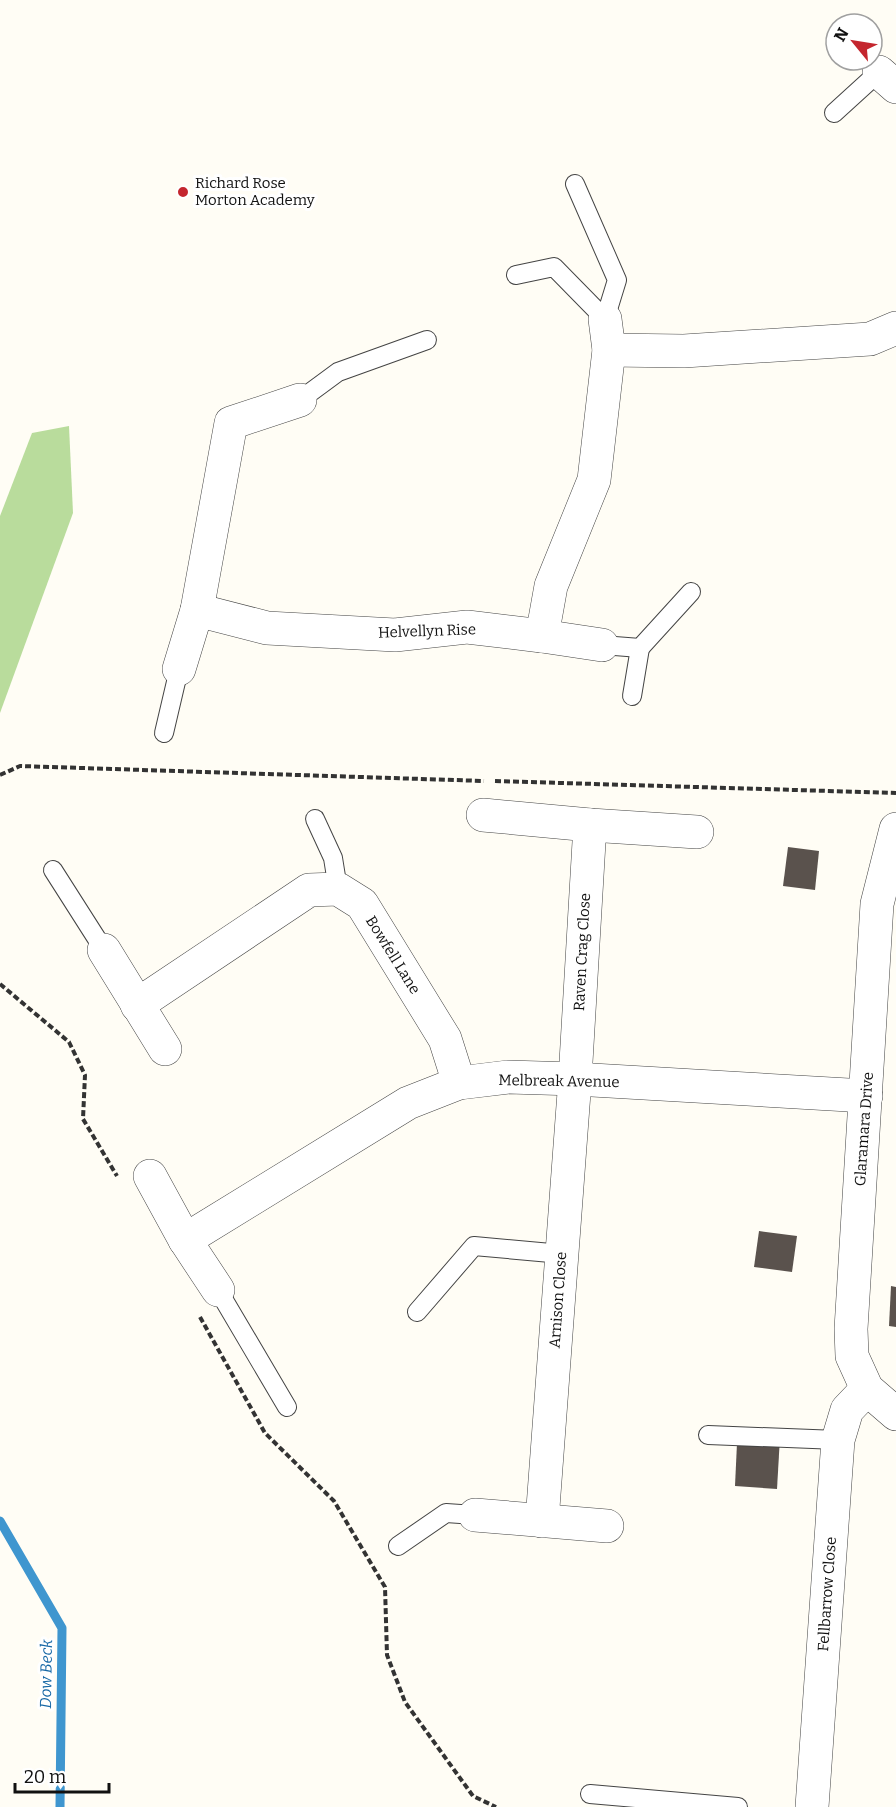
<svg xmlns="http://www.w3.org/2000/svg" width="896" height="1807" viewBox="0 0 896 1807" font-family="Bitter,serif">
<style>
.forest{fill:#b9dc9c}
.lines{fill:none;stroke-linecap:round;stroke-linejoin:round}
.stream{stroke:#3f96cf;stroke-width:9}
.building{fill:#5a524d}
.service-casing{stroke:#444;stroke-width:20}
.minor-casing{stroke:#444;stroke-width:34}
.path{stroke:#333;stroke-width:4;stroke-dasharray:6 3;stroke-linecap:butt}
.service{stroke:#fff;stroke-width:18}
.minor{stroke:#fff;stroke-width:33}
.poi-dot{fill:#c4262e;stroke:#fff;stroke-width:2}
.labels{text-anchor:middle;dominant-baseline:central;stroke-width:6;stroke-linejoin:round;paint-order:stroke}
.poi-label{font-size:15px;fill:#111;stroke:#fff;text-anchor:start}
.street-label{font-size:15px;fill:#111;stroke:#fff}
.water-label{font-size:16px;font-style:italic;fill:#1768a6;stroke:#fff}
</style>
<rect width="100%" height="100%" fill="#fffdf5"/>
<!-- forest -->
<polygon class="forest" points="69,426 73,513 0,713 0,516 32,433"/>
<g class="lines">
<!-- stream -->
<polyline class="stream" points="0,1521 62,1628 60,1807"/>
</g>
<!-- building -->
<g class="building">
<polygon points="788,847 819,851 815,890 783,886"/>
<polygon points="759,1231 797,1236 792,1272 754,1267"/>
<polygon points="891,1286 896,1287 896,1327 889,1326"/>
<polygon points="780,1437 777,1489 735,1486 737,1443"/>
</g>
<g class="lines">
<defs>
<g id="service">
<polyline points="834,113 879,72"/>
<polyline points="516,275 554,267 605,319 617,280 575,184"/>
<polyline points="300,400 338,372 427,340"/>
<polyline points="602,645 640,648 691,592"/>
<polyline points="632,696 640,648"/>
<polyline points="164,733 179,669"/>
<polyline points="315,819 333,858 338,889"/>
<polyline points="53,870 104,950"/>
<polyline points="218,1290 287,1407"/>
<polyline points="417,1312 474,1246 562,1254"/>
<polyline points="708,1435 838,1440"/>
<polyline points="398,1546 446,1513 475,1515"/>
<polyline points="590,1794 738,1807"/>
</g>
<g id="minor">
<polyline points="879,72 896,87"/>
<polyline points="609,350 684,351 870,339 896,328"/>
<polyline points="197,610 267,628 395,635 467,627 542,636 551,586 594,480 609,350 605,319"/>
<polyline points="542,636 602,645"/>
<polyline points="179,669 197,610 231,423 300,400"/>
<polyline points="483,815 590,825 697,832"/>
<polyline points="896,829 877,904 851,1329 852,1356 867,1389 896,1414"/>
<polyline points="104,950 165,1049"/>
<polyline points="137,1005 309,890 338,889 362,904 445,1039 459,1083"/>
<polyline points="150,1176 185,1240 218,1290"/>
<polyline points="185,1240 408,1103 459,1083 508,1077 575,1079 866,1096"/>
<polyline points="475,1515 607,1526"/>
<polyline points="542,1521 575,1079 590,825"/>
<polyline points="812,1807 838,1440 847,1410 867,1389"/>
</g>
</defs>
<!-- service casing -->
<use href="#service" class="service-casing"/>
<!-- minor casing -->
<use href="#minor" class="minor-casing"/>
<!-- path -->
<g class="path">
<polyline points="0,775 20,766 484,781"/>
<polyline points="495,781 896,793"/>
<polyline points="0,984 69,1042 85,1075 83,1119 117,1176"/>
<polyline points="200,1317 265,1433 334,1501 385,1587 387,1655 405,1702 473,1796 496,1807"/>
</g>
<!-- service -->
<use href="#service" class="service"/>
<!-- minor -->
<use href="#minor" class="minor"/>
</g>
<!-- markers -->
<circle class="poi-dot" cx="183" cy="192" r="6"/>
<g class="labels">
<!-- poi labels -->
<g class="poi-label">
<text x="195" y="183">Richard Rose<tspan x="195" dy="17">Morton Academy</tspan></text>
</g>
<!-- street labels -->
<g class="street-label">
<text transform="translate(427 631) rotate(-2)">Helvellyn Rise</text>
<text transform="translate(582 952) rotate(-87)">Raven Crag Close</text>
<text transform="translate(393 955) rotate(58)">Bowfell Lane</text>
<text transform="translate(559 1081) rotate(1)">Melbreak Avenue</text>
<text transform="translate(864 1129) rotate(-86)">Glaramara Drive</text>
<text transform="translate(558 1300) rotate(-86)">Arnison Close</text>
<text transform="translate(827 1594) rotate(-86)">Fellbarrow Close</text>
</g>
<!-- water labels -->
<g class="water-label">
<text transform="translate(46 1674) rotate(-89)">Dow Beck</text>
</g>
</g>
<!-- north arrow -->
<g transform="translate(854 42) rotate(300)"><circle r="28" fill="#ffffff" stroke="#a0a0a0" stroke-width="1.5"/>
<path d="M0-4.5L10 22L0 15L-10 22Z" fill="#c4262e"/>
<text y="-9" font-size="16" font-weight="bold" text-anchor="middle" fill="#111111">N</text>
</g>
<!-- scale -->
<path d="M15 1783v9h94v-9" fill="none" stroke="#111111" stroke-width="3"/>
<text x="24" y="1783" font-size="18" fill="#111111" stroke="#ffffff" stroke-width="4.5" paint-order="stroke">20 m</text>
</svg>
